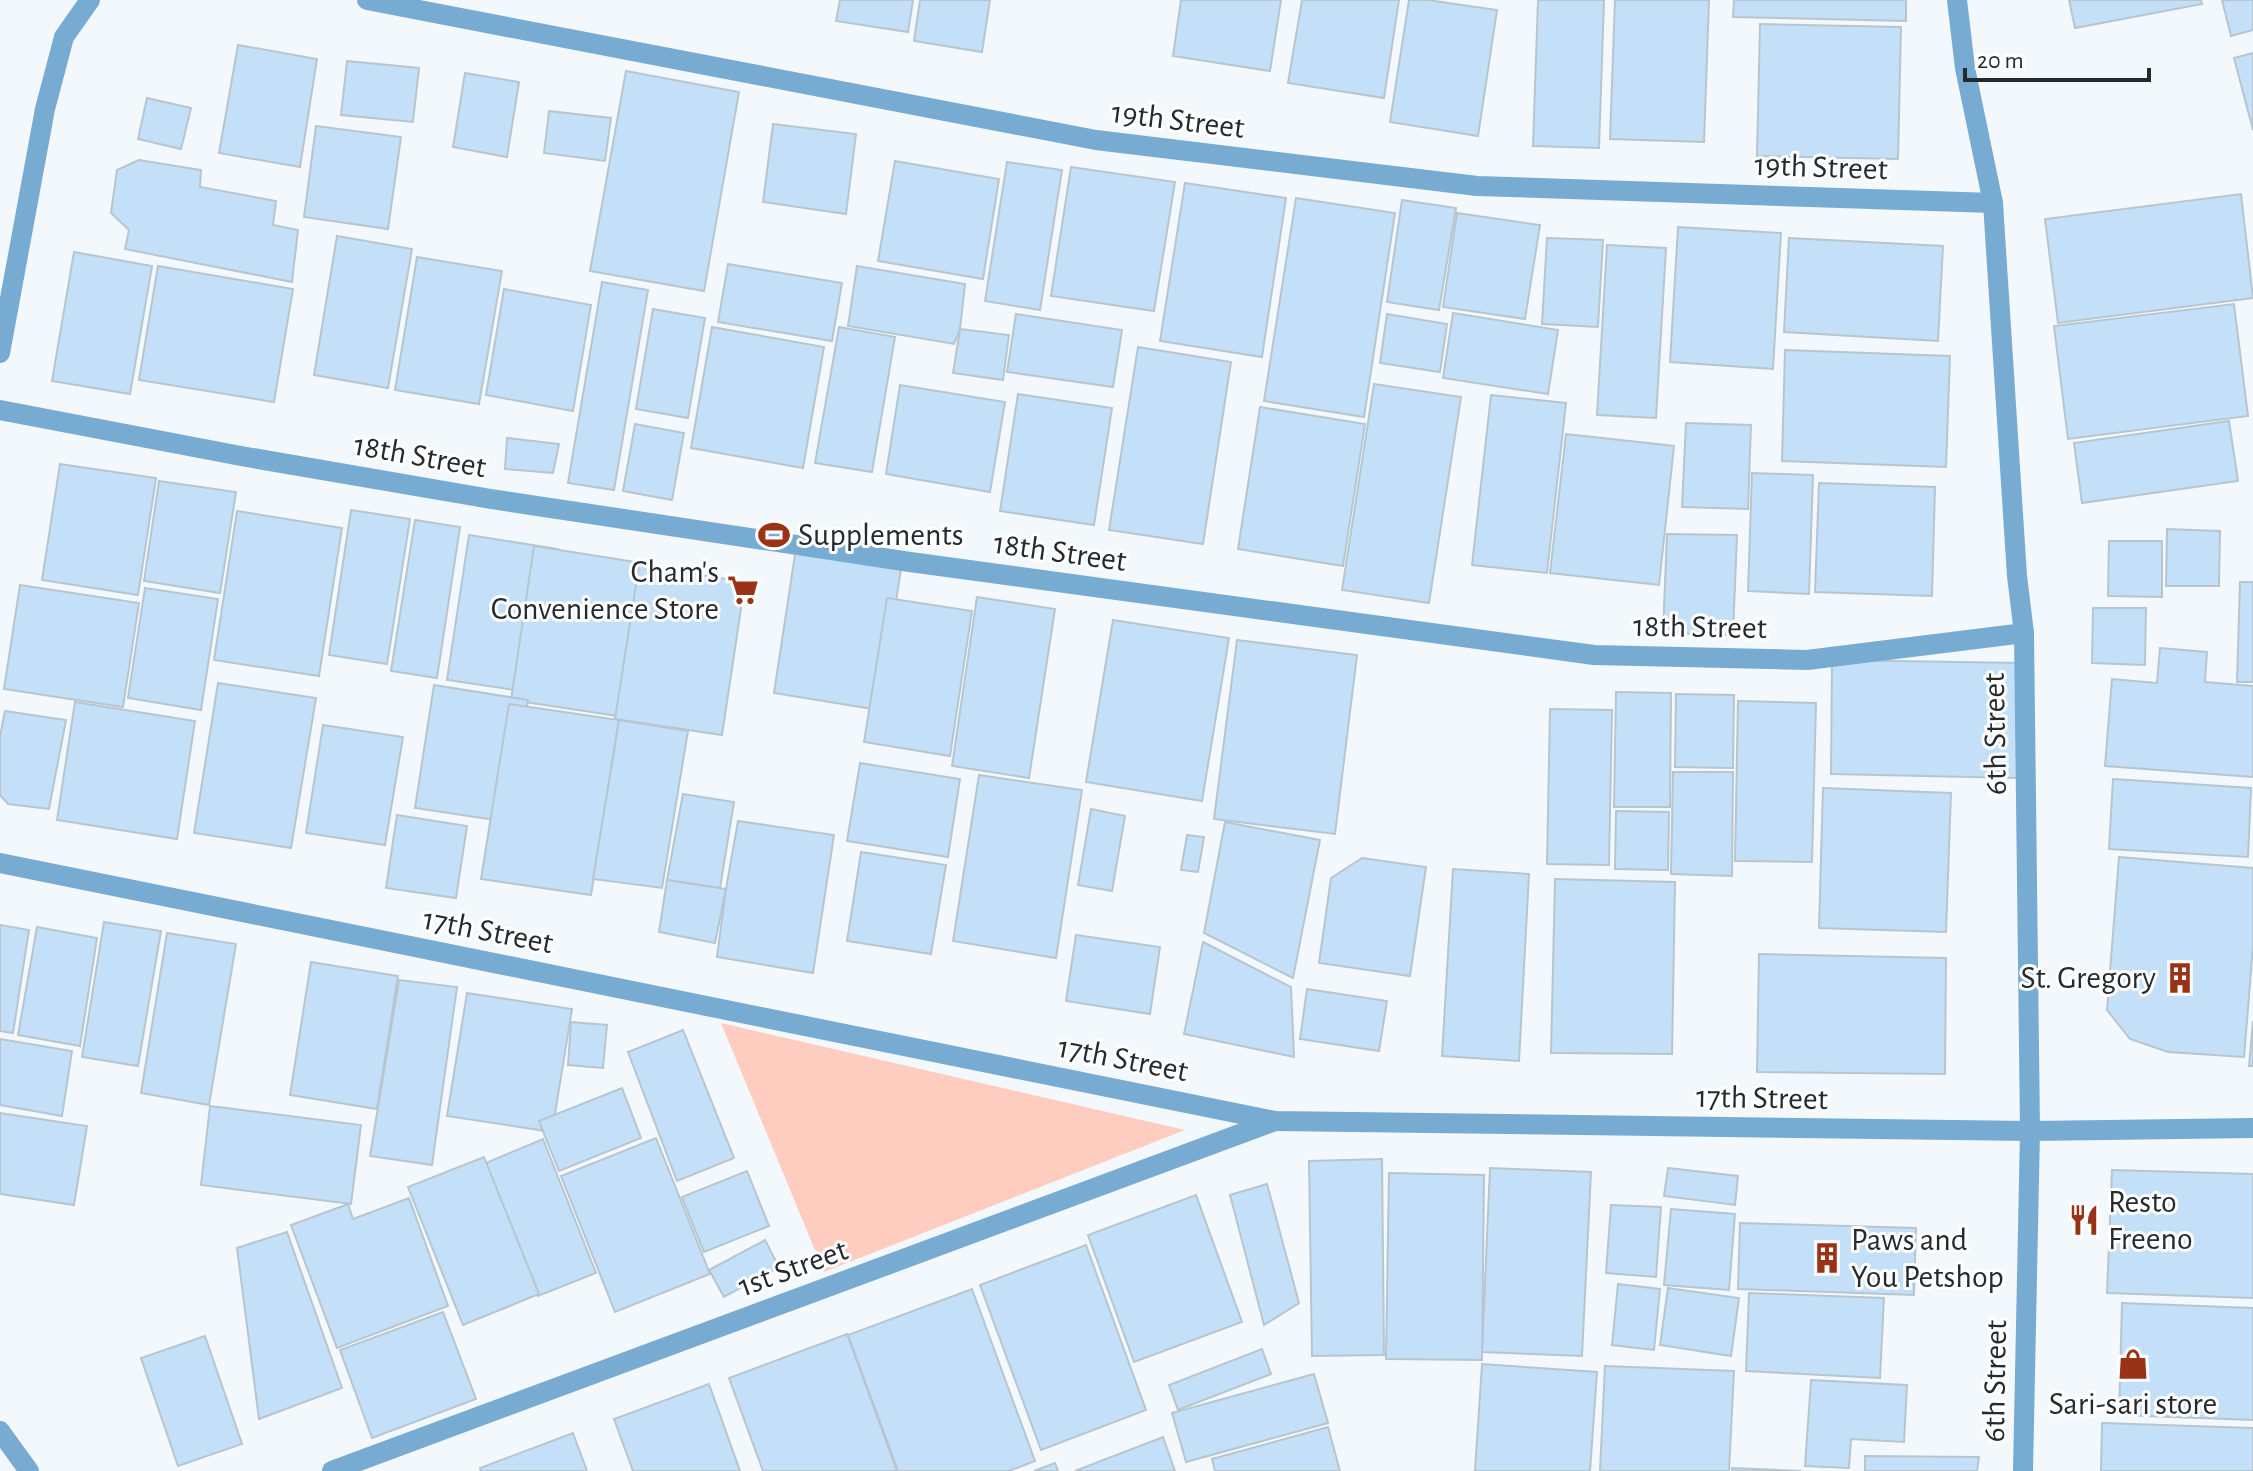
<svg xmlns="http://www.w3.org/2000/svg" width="2253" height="1471" viewBox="0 0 2253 1471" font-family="'Alegreya Sans',sans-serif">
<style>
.green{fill:#fecdc0}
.building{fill:#c3e0f8;stroke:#b7c5cf;stroke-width:2}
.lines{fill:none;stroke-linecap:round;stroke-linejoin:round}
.minor{stroke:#78abd1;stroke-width:20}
.tertiary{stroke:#78abd1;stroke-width:20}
.labels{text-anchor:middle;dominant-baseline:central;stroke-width:6;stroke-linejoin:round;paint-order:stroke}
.street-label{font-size:32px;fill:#242a2e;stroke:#fff}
.poi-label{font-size:32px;fill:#242a2e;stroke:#fff;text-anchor:start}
</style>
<rect width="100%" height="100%" fill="#f3f8fd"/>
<!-- green -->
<polygon class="green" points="721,1023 1185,1130 824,1272"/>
<!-- building -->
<g class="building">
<polygon points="840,0 913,0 908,32 836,21"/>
<polygon points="920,0 990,0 982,52 914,41"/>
<polygon points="1181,0 1281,0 1270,71 1173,56"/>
<polygon points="1302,0 1399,0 1384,98 1288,83"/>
<polygon points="1409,0 1428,0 1497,10 1478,136 1390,122"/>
<polygon points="1538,0 1604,0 1599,148 1533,146"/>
<polygon points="1615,0 1709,0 1704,142 1610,139"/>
<polygon points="1734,0 1906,0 1906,21 1733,17"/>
<polygon points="2069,0 2201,0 2202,4 2075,28"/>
<polygon points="2222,0 2253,0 2253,30 2231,36"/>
<polygon points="1760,24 1901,27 1898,159 1757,156"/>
<polygon points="238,45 317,59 300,167 219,153"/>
<polygon points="2253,53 2253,130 2234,58"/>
<polygon points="347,61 419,68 413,122 341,115"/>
<polygon points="626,71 739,92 704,291 590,271"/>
<polygon points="465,73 519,82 507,157 453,147"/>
<polygon points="147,98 191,108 181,149 138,139"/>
<polygon points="549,111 611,118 605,161 544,153"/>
<polygon points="773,124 856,134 846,214 763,202"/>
<polygon points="316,126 401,137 388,229 304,217"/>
<polygon points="139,160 201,170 200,187 276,201 273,225 298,230 292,282 125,249 129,230 111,213 117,170"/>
<polygon points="895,161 999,179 983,279 878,261"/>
<polygon points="1007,162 1062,170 1040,310 985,301"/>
<polygon points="1071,167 1175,182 1154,311 1051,296"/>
<polygon points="1185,183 1286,198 1262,357 1160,341"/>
<polygon points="2241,194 2253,298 2058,323 2045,219"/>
<polygon points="1296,198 1395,213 1364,417 1264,401"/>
<polygon points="1402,200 1456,208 1439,310 1387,302"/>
<polygon points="1457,213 1540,225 1525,319 1443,307"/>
<polygon points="1678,227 1781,233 1773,369 1670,362"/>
<polygon points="337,236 412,249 388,388 314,375"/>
<polygon points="1547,238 1603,240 1598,327 1542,324"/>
<polygon points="1789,238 1943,246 1938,341 1784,332"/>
<polygon points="1607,245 1666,248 1656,418 1597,415"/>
<polygon points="74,252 152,266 130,394 52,381"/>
<polygon points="417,257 502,271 479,404 395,390"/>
<polygon points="728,264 842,283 832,341 718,322"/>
<polygon points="158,266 293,289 274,402 139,380"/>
<polygon points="857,266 965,284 960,329 954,344 848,326"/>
<polygon points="602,282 648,290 614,490 568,483"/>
<polygon points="504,289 591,305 573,411 486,395"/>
<polygon points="2234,304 2248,416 2068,439 2054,326"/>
<polygon points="653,309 705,318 688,418 636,409"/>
<polygon points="1453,313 1558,330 1548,394 1443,378"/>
<polygon points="1016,314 1122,330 1113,387 1007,372"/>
<polygon points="1387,314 1447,324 1440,372 1380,363"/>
<polygon points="712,327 824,347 803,468 691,448"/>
<polygon points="839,327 895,337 872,472 815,463"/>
<polygon points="960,329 1009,335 1003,380 953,373"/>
<polygon points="1138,347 1231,362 1203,544 1109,530"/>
<polygon points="1785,350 1950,356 1946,467 1782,461"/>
<polygon points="1374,384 1461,397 1429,603 1342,590"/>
<polygon points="900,385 1005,402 990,492 886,474"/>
<polygon points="1018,394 1112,408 1094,525 1000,511"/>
<polygon points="1491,395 1566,403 1547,573 1472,565"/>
<polygon points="1260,407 1365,424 1343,566 1238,549"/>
<polygon points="2229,421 2238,481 2082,503 2074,443"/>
<polygon points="1686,423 1751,425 1748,509 1682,507"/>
<polygon points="635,424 684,433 672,500 623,491"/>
<polygon points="1566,434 1674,446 1659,585 1550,573"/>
<polygon points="507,438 559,444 553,473 505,469"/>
<polygon points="60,464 156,478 138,595 42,580"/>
<polygon points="1752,473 1813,475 1809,594 1748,591"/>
<polygon points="159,481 236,492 220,593 144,581"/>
<polygon points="1819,483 1935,487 1932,596 1815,592"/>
<polygon points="351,510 410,519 387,664 329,655"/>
<polygon points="237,511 342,528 319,676 214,660"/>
<polygon points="415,520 460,527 437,678 391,671"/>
<polygon points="2167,529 2220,531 2219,586 2166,586"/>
<polygon points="1667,534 1737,535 1733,635 1663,633"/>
<polygon points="469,535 558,549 535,693 447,680"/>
<polygon points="2109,541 2162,541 2162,597 2108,596"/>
<polygon points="534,546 642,563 618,716 511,700"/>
<polygon points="796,548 902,563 879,710 774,693"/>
<polygon points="639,565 745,582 722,735 615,719"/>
<polygon points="2240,582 2253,582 2253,682 2237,682"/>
<polygon points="20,585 139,603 123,707 4,689"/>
<polygon points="145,588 218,599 201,710 128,698"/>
<polygon points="977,597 1055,609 1029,778 952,766"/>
<polygon points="887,598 972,611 950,756 864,742"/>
<polygon points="2093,608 2146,608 2145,665 2092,663"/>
<polygon points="1113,620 1229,638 1202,801 1086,782"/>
<polygon points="1237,640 1357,655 1335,834 1214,819"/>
<polygon points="2160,648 2207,652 2205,682 2253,686 2253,777 2105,766 2112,679 2157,683"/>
<polygon points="1832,660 2021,663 2018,778 1831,774"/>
<polygon points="218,683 316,698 291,848 194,833"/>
<polygon points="434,685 528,700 509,822 415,808"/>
<polygon points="1616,692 1671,693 1670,807 1614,807"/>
<polygon points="1676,694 1734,695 1733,768 1675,767"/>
<polygon points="1738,701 1816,703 1812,862 1735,861"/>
<polygon points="75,702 195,721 177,839 57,820"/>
<polygon points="509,704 619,720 591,895 481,879"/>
<polygon points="1550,709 1612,710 1609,865 1547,864"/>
<polygon points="5,711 66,720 49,809 8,804 0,795 0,736"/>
<polygon points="619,720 688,731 662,888 593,879"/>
<polygon points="323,725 403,737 385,845 306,833"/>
<polygon points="860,763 960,779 948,857 847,841"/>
<polygon points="1673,772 1733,772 1732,876 1671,874"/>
<polygon points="979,775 1082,790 1056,958 953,941"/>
<polygon points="2113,779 2251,788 2248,857 2109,849"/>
<polygon points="1823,788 1951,793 1946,932 1819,928"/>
<polygon points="683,794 734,802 720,888 667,880"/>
<polygon points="1091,809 1125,816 1112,891 1078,885"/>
<polygon points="1616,811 1669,812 1668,870 1615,869"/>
<polygon points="397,815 467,826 456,898 386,888"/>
<polygon points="738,821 834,835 813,973 717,957 726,889"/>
<polygon points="1225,822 1320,840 1293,978 1204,933"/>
<polygon points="1187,835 1204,837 1198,872 1181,870"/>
<polygon points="861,852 946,865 931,954 847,941"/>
<polygon points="2119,857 2253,868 2253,946 2244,1057 2168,1052 2130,1039 2107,1010"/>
<polygon points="1362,858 1426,867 1410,976 1319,963 1331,878"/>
<polygon points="1453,869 1529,874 1519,1061 1442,1056"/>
<polygon points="1555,879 1675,882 1672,1054 1551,1053"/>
<polygon points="667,880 726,889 715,943 659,932"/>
<polygon points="104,922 161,931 138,1066 82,1057"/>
<polygon points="0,925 29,930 13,1033 0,1031"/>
<polygon points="37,927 97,938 80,1046 18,1035"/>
<polygon points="167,933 236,944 209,1105 141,1093"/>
<polygon points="1076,935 1160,947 1150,1014 1066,1001"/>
<polygon points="1203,942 1291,987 1294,1057 1184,1034"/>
<polygon points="1759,954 1946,958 1945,1074 1757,1072"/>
<polygon points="311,962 398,976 377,1109 290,1095"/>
<polygon points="399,980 457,987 432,1165 370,1156"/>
<polygon points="1307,989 1387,1001 1379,1051 1300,1039"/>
<polygon points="467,993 572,1009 552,1132 447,1116"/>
<polygon points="2253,1021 2253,1066 2249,1066"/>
<polygon points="571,1022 607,1025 603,1068 568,1065"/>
<polygon points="683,1030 734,1158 677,1181 628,1052"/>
<polygon points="0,1039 72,1051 62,1116 0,1105"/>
<polygon points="622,1088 641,1138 559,1171 539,1121"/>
<polygon points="210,1106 361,1125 351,1204 201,1185"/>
<polygon points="0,1113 87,1126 74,1205 0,1194"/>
<polygon points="656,1138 710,1274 615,1312 561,1176"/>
<polygon points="543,1139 596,1273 538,1296 486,1163"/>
<polygon points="484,1157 539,1294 463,1325 408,1187"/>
<polygon points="1382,1159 1384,1355 1312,1356 1309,1161"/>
<polygon points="1490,1168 1591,1172 1582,1356 1482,1352"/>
<polygon points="1668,1168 1738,1176 1735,1205 1664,1196"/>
<polygon points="2112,1170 2253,1174 2253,1298 2107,1293"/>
<polygon points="747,1171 769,1226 704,1252 682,1197"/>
<polygon points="1389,1173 1484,1175 1482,1360 1386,1359"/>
<polygon points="1267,1184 1299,1303 1264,1325 1230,1195"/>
<polygon points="1196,1195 1242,1322 1134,1362 1088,1235"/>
<polygon points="409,1198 448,1306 337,1348 291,1225 348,1204 353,1219"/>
<polygon points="1611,1205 1661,1207 1656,1277 1606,1273"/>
<polygon points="1671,1209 1735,1214 1729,1290 1664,1285"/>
<polygon points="1740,1223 1916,1228 1914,1295 1738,1289"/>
<polygon points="287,1232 342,1388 259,1419 237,1248"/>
<polygon points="765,1240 779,1267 724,1297 709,1270"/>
<polygon points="1086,1245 1146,1410 1041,1450 980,1285"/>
<polygon points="1618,1284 1660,1289 1654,1350 1612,1345"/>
<polygon points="1668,1288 1739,1298 1731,1356 1660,1345"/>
<polygon points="972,1289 1035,1461 1009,1471 898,1471 848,1335"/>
<polygon points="1749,1293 1884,1298 1880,1378 1746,1371"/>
<polygon points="2122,1303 2253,1308 2253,1420 2119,1415"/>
<polygon points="443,1312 476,1399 372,1438 340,1350"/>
<polygon points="847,1334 897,1471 763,1471 729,1378"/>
<polygon points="205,1336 242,1444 178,1466 141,1358"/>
<polygon points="1262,1349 1271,1374 1178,1410 1169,1385"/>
<polygon points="1482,1364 1597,1372 1590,1471 1475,1471"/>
<polygon points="1605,1366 1734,1371 1729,1471 1600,1471"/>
<polygon points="1314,1374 1328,1423 1186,1462 1172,1413"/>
<polygon points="1811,1380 1907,1385 1904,1442 1851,1439 1849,1468 1805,1466"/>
<polygon points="709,1384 740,1471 633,1471 614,1419"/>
<polygon points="2102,1423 2253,1428 2253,1471 2101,1471"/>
<polygon points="1328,1427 1340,1471 1215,1471 1212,1459"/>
<polygon points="573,1433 587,1471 481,1471 480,1468"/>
<polygon points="1163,1437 1175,1471 1075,1471"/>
<polygon points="1865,1456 1979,1457 1977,1471 1865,1471"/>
<polygon points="1055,1463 1058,1471 1034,1471"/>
<polygon points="1732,1468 1801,1471 1732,1471"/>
</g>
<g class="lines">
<!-- minor -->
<g class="minor">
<polyline points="367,0 1096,140 1477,186 1993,203"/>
<polyline points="1957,0 1965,68 1993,203 2017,576 2024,633 2030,1131 2023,1471"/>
<polyline points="0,410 241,456 491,499 910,562 1594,655 1807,660 2024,633"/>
<polyline points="0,863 1275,1121 2030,1131 2253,1128"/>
<polyline points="332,1471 1275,1121"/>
</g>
<!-- tertiary -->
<g class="tertiary">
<polyline points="0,353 45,109 64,37 90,0"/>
<polyline points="0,1431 29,1471"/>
</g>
</g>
<!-- icons -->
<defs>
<symbol id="stadium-bare" viewBox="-9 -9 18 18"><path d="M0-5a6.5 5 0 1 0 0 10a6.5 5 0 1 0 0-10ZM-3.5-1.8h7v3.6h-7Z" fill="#9a3216" stroke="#fff" stroke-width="2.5" paint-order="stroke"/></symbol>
<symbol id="supermarket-bare" viewBox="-9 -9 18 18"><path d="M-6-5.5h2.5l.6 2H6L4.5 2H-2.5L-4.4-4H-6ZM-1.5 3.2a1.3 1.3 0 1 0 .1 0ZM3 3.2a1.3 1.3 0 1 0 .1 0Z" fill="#9a3216" stroke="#fff" stroke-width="2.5" paint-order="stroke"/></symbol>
<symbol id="building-bare" viewBox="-9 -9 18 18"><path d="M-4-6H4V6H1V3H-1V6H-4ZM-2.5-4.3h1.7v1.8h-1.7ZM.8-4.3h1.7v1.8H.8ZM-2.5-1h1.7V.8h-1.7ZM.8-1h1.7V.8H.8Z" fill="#9a3216" stroke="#fff" stroke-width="2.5" paint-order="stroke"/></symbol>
<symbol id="restaurant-bare" viewBox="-9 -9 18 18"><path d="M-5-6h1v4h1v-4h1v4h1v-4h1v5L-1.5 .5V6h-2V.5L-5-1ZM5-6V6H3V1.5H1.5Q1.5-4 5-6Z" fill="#9a3216" stroke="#fff" stroke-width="2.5" paint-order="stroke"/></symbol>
<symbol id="shop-bare" viewBox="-9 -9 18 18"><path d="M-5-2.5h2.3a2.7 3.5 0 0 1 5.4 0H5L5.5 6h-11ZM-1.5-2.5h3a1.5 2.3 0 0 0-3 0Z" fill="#9a3216" stroke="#fff" stroke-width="2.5" paint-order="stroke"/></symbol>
</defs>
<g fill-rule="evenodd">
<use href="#stadium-bare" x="752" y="513" width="44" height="44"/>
<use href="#supermarket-bare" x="721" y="568" width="44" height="44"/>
<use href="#building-bare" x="2158" y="956" width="44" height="44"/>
<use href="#restaurant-bare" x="2062" y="1198" width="44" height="44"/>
<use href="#building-bare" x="1805" y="1236" width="44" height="44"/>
<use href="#shop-bare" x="2111" y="1342" width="44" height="44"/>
</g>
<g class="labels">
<!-- street labels -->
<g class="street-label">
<text transform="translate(1178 120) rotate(7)">19th Street</text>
<text transform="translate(1821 167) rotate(2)">19th Street</text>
<text transform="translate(420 456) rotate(10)">18th Street</text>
<text transform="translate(1060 552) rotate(8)">18th Street</text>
<text transform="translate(1700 627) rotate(1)">18th Street</text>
<text transform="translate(1995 734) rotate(-91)">6th Street</text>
<text transform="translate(488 931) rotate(11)">17th Street</text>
<text transform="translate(1123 1059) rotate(11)">17th Street</text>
<text transform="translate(1762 1098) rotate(1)">17th Street</text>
<text transform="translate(793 1268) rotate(-20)">1st Street</text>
<text transform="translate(1995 1381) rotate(-89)">6th Street</text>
</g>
<!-- poi labels -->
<g class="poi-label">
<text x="798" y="535">Supplements</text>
<text x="719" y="572" text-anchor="end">Cham's<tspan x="719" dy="37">Convenience Store</tspan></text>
<text x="2156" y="978" text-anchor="end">St. Gregory</text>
<text x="2108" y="1202">Resto<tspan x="2108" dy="37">Freeno</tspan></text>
<text x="1851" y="1240">Paws and<tspan x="1851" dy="37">You Petshop</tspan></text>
<text x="2133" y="1404" text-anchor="middle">Sari-sari store</text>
</g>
</g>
<!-- scale -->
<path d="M1965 68v12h184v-12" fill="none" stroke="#242a2e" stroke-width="4"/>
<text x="1977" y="68" font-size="24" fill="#242a2e" stroke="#ffffff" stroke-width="6" paint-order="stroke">20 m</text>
</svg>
